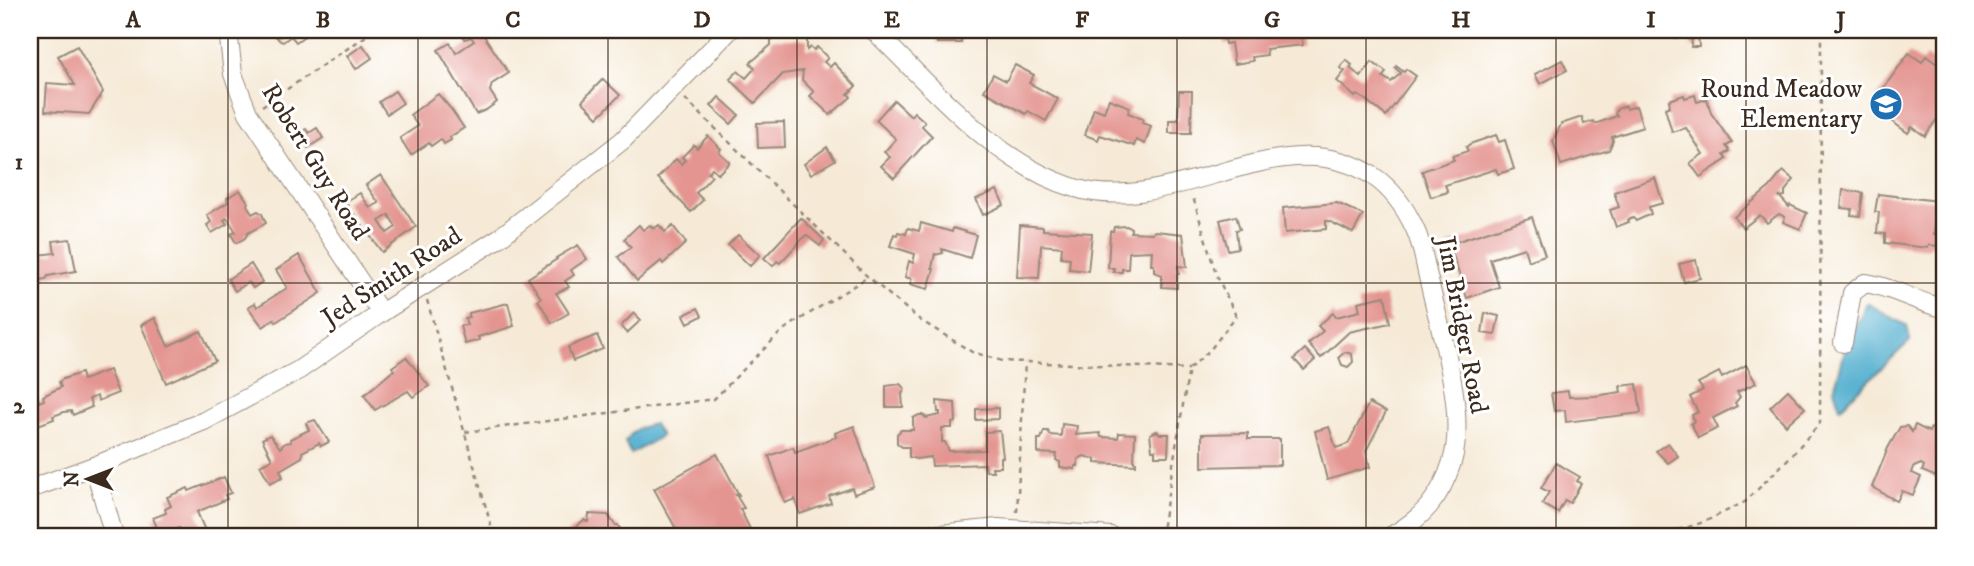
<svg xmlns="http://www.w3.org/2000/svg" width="1974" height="566" viewBox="0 0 1974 566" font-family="'IM FELL DW Pica',serif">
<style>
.water{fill:#50adce;stroke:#466c76;stroke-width:2}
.building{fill:#e49591;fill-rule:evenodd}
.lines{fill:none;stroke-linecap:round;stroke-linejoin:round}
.minor-casing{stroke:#988a7a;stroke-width:20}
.path{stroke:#988a7a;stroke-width:2.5;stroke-dasharray:5 5;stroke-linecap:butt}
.minor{stroke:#fff;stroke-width:18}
.grid{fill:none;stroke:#3b2a1e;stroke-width:2;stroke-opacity:0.55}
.labels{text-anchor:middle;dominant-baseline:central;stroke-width:6;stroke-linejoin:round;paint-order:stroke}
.poi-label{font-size:26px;fill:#3b2a1e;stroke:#fff;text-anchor:end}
.street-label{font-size:26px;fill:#3b2a1e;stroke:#fff}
.neatline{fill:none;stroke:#3b2a1e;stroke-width:2.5}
.grid-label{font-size:23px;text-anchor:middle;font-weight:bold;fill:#3b2a1e}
</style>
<rect width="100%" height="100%" fill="#fff"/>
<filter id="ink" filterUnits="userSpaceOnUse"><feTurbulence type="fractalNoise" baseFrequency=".0143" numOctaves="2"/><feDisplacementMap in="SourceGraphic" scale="14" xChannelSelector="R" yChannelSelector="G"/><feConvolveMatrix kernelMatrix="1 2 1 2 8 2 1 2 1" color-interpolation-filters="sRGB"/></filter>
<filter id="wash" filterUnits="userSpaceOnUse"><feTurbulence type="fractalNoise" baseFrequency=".00686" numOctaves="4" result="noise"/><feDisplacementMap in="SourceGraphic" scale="28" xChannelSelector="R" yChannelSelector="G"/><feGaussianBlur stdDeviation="1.57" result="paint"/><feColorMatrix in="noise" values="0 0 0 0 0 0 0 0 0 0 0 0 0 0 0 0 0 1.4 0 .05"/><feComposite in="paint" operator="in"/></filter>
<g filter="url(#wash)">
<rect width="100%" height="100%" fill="#f6ead7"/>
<!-- water -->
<g class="water">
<polygon points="1867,303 1907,326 1910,341 1840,408 1834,389 1847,344"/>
<path d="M654 424 661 436 631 454 625 442C633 429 640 427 654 424Z"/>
</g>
<g id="blocks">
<!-- building -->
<g class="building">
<polygon points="275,30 313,30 296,42 291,36 283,42 280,41 274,34"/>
<polygon points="459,30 480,30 509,73 492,84 490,91 497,102 486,110 476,114 438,50 450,43 456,53 474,41 471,37 465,39"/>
<polygon points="936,30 961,30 961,43 937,43"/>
<polygon points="1222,30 1300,30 1303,45 1266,49 1267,55 1252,57 1253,61 1234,64 1231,43 1225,44"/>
<polygon points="1638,30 1678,30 1677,38 1637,33"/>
<polygon points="1686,32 1698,33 1699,47 1691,47 1692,39 1685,38"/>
<polygon points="771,39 807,39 807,50 811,47 814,50 817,47 828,58 824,62 830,67 834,63 856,86 848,94 851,97 830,115 810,96 814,92 802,80 803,71 783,74 755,103 730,79 738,71 746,78 755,68 750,63 771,45"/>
<polygon points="363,45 372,58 356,69 347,56"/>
<polygon points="77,46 103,92 89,114 45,111 47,83 75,85 58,56"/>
<polygon points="1909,53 1922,62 1926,56 1944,69 1944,109 1925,136 1912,127 1908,133 1883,115 1888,109 1875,100"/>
<polygon points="1346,60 1352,65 1350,68 1361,77 1372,62 1386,72 1383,77 1391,82 1401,73 1395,68 1396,66 1404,72 1406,69 1416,76 1386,116 1366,100 1357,95 1355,97 1337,81 1345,71 1340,68"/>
<polygon points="1562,60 1567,70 1540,84 1535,74"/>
<polygon points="1015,65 1034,75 1029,83 1058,99 1046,121 1028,111 1026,114 984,91 993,74 1006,81"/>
<polygon points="603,79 620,95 598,117 582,101"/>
<polygon points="395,91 403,103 387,114 379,102"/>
<polygon points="1179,91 1192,91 1191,133 1169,133 1169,120 1178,120"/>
<polygon points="438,94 451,109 464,128 450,137 451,140 444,144 441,139 431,146 429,143 411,155 400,138 418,126 410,115"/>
<polygon points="1684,95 1685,98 1695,95 1697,102 1707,99 1711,113 1732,143 1726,146 1730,151 1724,155 1727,159 1700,177 1690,163 1703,154 1686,128 1672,132 1665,108 1670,106 1669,100"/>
<polygon points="719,97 739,115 731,124 711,106"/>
<polygon points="1109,99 1130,107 1128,113 1143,119 1142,123 1151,126 1145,144 1136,140 1134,146 1100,135 1098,140 1085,135 1094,108 1104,112"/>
<polygon points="894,100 911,116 914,112 925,122 922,126 932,136 894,178 881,166 890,157 884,152 896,139 876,120"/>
<polygon points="1626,106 1627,109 1636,106 1643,127 1612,137 1613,141 1609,150 1561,165 1553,141 1561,124 1582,117 1584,124 1594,121 1595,124 1617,116 1615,114 1617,109"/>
<polygon points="784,122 785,147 758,148 757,123"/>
<polygon points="317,128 323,138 308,148 298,134 306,129 309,133"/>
<polygon points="1496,135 1499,142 1505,140 1514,169 1498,174 1496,169 1445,185 1448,192 1431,197 1422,171 1454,160 1452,156 1468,151 1466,147 1470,144"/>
<polygon points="708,136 721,149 719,152 730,162 718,174 712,168 708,173 712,176 696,193 703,200 691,212 658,178 676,159 681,164 685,160 682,157 694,145 697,148"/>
<polygon points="827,147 835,160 811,174 804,164"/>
<polygon points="1783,171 1794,180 1785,191 1785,196 1780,197 1789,207 1790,205 1807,213 1800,229 1783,222 1785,217 1779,214 1767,223 1760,215 1743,228 1734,217 1770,187"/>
<path d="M381 175 416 227 382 252 345 202 360 193 370 208 379 203 366 185ZM389 215 396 227 387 233 379 221Z"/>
<polygon points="1655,178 1663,203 1649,207 1651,214 1636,221 1633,218 1628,220 1629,222 1616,227 1610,210 1619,207 1614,192"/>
<polygon points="240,190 248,202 247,205 252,214 258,211 262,214 266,223 248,233 245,238 236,243 231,234 236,232 227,218 224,220 227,224 212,233 207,225 211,222 207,215 228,202 227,198"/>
<polygon points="997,190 1004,205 983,215 976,199"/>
<polygon points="1843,190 1863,193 1860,216 1851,215 1852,209 1841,208"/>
<polygon points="1878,194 1938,201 1937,209 1942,212 1941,217 1936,220 1934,234 1939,235 1938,246 1929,245 1928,248 1885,243 1885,234 1877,233 1879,212 1875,212"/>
<polygon points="1337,203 1363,215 1353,233 1329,221 1326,221 1326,229 1285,233 1283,208"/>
<polygon points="1236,216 1240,229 1236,230 1238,248 1228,250 1220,220"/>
<polygon points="1532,217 1545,255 1528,261 1524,248 1490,259 1499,287 1467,298 1449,244"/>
<polygon points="801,218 824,240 820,246 806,235 780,263 777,261 773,266 764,258"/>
<polygon points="921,223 952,232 953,228 976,235 970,258 942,249 943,253 935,255 935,253 932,268 934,269 928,289 910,284 912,279 905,277 909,261 913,263 915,254 890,246 894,234 897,235 898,232 906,234 908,228 919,231"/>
<polygon points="639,225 643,230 650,225 654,229 659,225 665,232 673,226 686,243 663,264 661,261 637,281 618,257 631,247 624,239"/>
<polygon points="1020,225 1043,227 1043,230 1092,233 1088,271 1069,269 1070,258 1061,257 1062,247 1041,245 1039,278 1017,277"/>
<polygon points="1126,226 1131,228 1131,232 1152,233 1155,231 1183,234 1187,267 1178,266 1179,274 1177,274 1177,288 1162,287 1162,275 1154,272 1154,265 1151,265 1152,251 1129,252 1128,269 1122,269 1122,272 1113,272 1114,268 1108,268 1110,231 1113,231 1114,227"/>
<polygon points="738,235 760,255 750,266 728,245"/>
<polygon points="70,239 76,271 48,276 46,279 30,281 30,256 55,253 53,241"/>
<polygon points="578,245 587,259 571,270 574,275 565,281 569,287 556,293 569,313 552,323 538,300 541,298 528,278 557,259 556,258"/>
<polygon points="299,255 321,293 276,322 274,319 263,327 248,307 255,303 257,307 287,288 276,270"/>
<polygon points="1696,260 1700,278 1684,282 1679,264"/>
<polygon points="251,264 262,282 253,288 249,282 235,291 228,279"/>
<polygon points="1385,296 1390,323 1349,332 1321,358 1308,344 1323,331 1318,326 1333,313 1336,317 1360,311 1358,302"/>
<polygon points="508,303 514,326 478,337 479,340 465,344 460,326 467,325 465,318 469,317 469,313"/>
<polygon points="698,308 702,316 688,323 684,315"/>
<polygon points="634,313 641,320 627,333 621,326"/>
<polygon points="1485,313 1499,316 1495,335 1482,333"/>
<polygon points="155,318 168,346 201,331 215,361 166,383 141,325"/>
<polygon points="597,335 603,349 573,361 568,347"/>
<polygon points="1305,349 1315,360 1304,370 1294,359"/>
<polygon points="1345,352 1352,354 1353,362 1348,367 1342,365 1339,357"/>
<polygon points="406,357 429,386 413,397 408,391 375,410 364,395 394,370 392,367"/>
<polygon points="1746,365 1756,383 1737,392 1740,397 1735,403 1737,406 1713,418 1718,428 1698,438 1691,423 1694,421 1692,415 1698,412 1690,397 1703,390 1698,383 1719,372 1722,378"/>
<polygon points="109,370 118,393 98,401 97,396 89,399 92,407 73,415 71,411 64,412 53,416 54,419 33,427 30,419 30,400 37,397 39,402 44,400 43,396 61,387 59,382 63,379 81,373 83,380"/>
<polygon points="900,384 905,389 902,394 903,407 886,407 886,386"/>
<polygon points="1637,384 1641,413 1566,422 1565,410 1554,411 1551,393 1568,391 1569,397 1595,396 1621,392 1620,386"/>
<polygon points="1788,390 1805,408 1786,425 1770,407"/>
<polygon points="937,401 955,403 956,422 952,423 952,428 942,428 942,442 945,442 949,451 985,450 985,432 1000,431 1003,457 1001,457 1001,467 992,467 993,471 986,471 985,464 932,466 931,457 916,459 909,457 909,447 902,447 897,443 897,434 901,430 913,430 913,418 919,415 923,415 926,418 940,415 940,412 938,412"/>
<polygon points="1369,403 1386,412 1366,451 1370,467 1327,480 1315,431 1329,427 1336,448 1348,444"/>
<polygon points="998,408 998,419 976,420 976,409"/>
<polygon points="315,420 329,442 321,446 319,443 302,452 302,457 280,470 283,477 270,483 260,465 272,459 262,439 270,435 280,448 285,443 291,442 290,439 309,430 306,423"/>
<polygon points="1062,424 1077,426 1076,435 1100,433 1101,437 1118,438 1119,433 1135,434 1134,462 1136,462 1136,465 1095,463 1095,459 1084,456 1078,459 1078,466 1075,466 1075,469 1060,467 1060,462 1056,460 1057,454 1038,453 1038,439 1041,439 1044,431 1048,431 1050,435 1061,436"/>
<polygon points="1915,425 1929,432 1931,428 1944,434 1944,467 1939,478 1922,471 1924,466 1921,464 1914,467 1912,473 1921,477 1913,495 1902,491 1897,501 1872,487 1888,448 1900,427 1907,426 1912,432"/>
<polygon points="854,426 875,487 854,494 852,488 829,496 831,503 800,514 795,499 785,503 769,456 793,447 795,452 836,437 835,433"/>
<polygon points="1157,431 1160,434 1169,434 1168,456 1155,456 1155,450 1152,450 1150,434"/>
<polygon points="1248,433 1248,439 1280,439 1280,465 1202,467 1202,434"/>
<polygon points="1668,443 1678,456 1668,463 1656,451"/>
<polygon points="717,454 739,495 736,495 744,508 740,509 752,533 746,536 738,536 736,533 731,536 680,536 654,489"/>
<polygon points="1556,463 1580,477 1577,481 1581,484 1570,503 1565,500 1558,513 1542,504 1549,492 1541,488"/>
<polygon points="224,477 231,493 225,495 227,499 197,512 206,533 198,536 183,536 179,528 160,535 153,518 166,513 165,509 171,506 167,497 188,488 189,491"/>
<polygon points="589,514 608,515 615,525 618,525 624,536 564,536 584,520 588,522"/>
</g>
</g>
</g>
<g filter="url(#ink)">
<use href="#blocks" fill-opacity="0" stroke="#988a7a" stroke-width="2"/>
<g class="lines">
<defs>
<g id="minor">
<polyline points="228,30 233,74 248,113 381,313"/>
<path d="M873 30C932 86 995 164 1075 188 1173 218 1283 116 1373 176 1392 189 1406 209 1415 229 1423 245 1425 267 1430 285 1441 335 1467 413 1452 462 1441 497 1423 518 1391 536"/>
<path d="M1843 343 1852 293 1865 283C1894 287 1917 303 1944 308"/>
<polyline points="94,466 114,536"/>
<polyline points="30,489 94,466 204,421 299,370 381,313 499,238 623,140 730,30"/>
<polyline points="921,536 998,528 1111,536"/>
</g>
</defs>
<!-- minor casing -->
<use href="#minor" class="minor-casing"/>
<!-- path -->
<g class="path">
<polyline points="685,99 868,277 920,320 972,352 1002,361 1189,369"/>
<polyline points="262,106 375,30"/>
<polyline points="427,300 494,536"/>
<polyline points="465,432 714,399 783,330 868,277"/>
<polyline points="1017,512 1025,362"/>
<polyline points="1161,536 1189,369 1210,350 1236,316 1216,274 1193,197"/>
<polyline points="1659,536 1704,522 1745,502 1791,456 1820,423 1821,30"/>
</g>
<!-- minor -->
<use href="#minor" class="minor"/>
</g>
</g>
<!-- grid -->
<path class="grid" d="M228 30V536M418 30V536M608 30V536M797 30V536M987 30V536M1177 30V536M1366 30V536M1556 30V536M1746 30V536M30 283H1944"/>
<!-- icons -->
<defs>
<symbol id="school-disc" viewBox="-11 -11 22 22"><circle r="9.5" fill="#1f6fb2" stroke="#fff"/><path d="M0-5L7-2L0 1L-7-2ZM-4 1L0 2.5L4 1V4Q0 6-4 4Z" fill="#fff"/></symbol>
</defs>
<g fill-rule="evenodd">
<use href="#school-disc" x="1867" y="85" width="38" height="38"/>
</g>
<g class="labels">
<!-- poi labels -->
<g class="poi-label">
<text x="1862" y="89">Round Meadow<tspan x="1862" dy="30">Elementary</tspan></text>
</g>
<!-- street labels -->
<g class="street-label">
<text transform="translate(315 162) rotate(58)">Robert Guy Road</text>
<text transform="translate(392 277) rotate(-33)">Jed Smith Road</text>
<text transform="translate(1462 325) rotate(79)">Jim Bridger Road</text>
</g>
</g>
<!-- margin -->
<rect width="1974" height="566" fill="none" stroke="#fff" stroke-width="77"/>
<!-- north arrow -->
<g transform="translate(88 479) rotate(270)" stroke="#ffffff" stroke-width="5" paint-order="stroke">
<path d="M0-5L12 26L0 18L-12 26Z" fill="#3b2a1e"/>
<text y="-10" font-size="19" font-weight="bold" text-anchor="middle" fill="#3b2a1e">N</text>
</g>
<rect x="38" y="38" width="1898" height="490" class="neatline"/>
<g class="grid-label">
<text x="133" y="27">A</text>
<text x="323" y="27">B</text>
<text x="513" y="27">C</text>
<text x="702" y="27">D</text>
<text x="892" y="27">E</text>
<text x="1082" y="27">F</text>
<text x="1272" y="27">G</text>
<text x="1461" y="27">H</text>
<text x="1651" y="27">I</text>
<text x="1841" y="27">J</text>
<text x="19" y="169">1</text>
<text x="19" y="413">2</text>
</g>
</svg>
